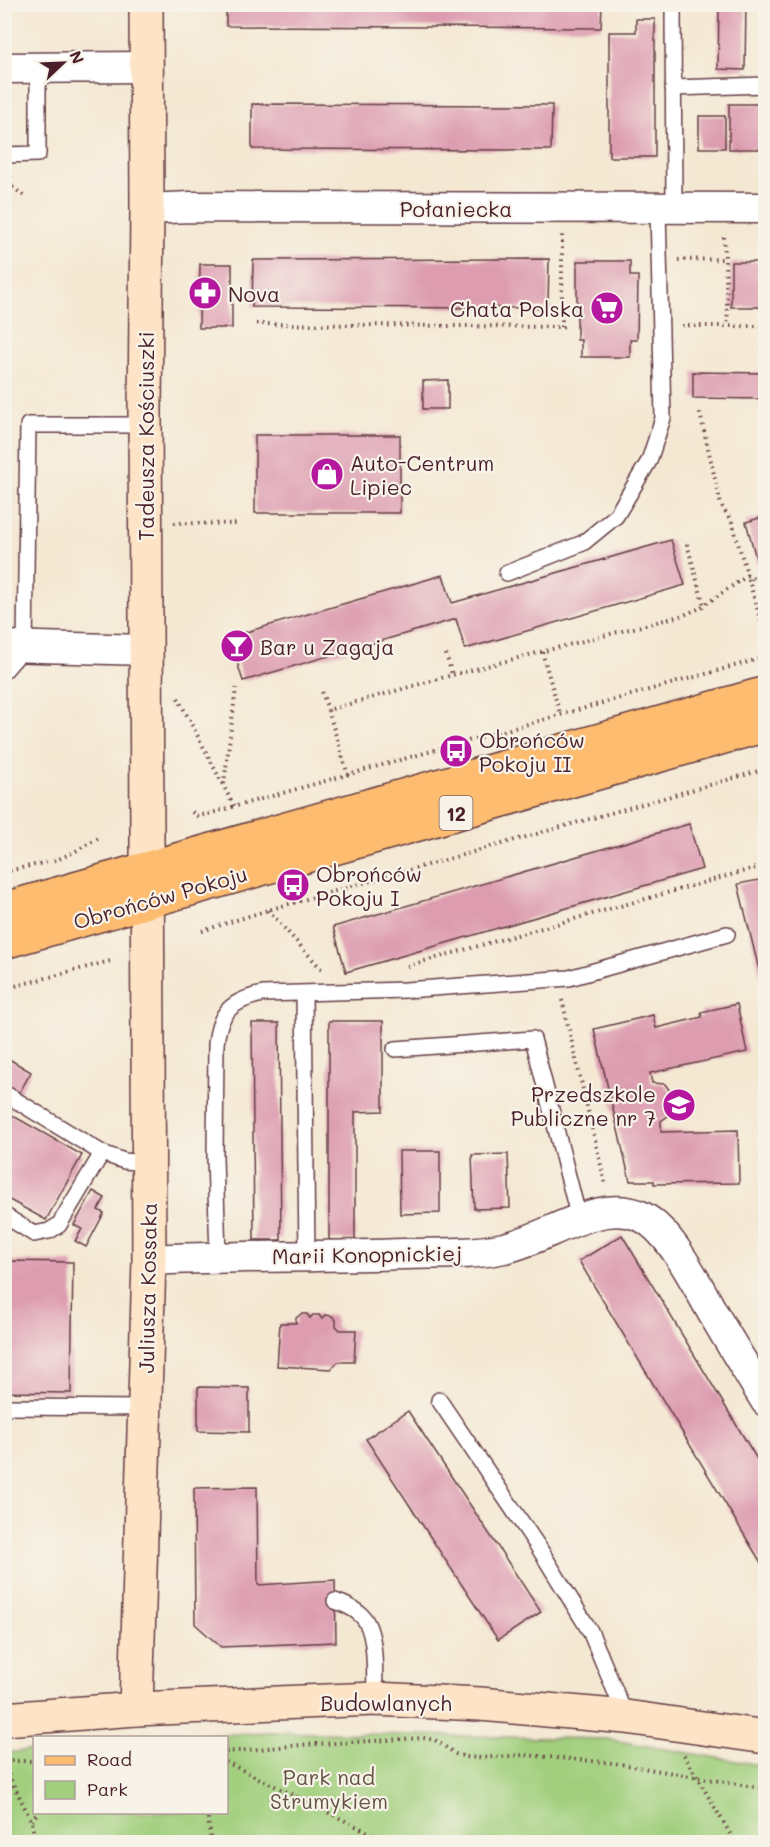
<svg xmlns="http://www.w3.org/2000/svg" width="770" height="1847" viewBox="0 0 770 1847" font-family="Mali,sans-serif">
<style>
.green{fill:#a1cf7d;stroke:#767754;stroke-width:1.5}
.building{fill:#dd9cb0}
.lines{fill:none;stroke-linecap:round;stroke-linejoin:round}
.lane-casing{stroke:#643d44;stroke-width:18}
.street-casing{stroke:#643d44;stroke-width:33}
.secondary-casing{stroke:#643d44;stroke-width:36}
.primary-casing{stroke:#643d44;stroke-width:36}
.path{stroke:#643d44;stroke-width:4;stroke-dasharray:1.5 4.5;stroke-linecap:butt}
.lane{stroke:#fff;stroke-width:15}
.street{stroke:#fff;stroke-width:30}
.secondary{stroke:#fee4c6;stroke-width:33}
.primary{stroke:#fdbc70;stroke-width:33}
.labels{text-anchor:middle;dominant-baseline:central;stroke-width:4.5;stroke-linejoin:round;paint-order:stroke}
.shield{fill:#f7f3e8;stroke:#7e5f64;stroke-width:1.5}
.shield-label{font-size:20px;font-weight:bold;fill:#4a1f2b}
.street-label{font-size:21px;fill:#4a1f2b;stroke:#f7f3e8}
.poi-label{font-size:21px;fill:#4a1f2b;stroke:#f7f3e8;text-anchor:start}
.park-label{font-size:21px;fill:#645444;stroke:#f7f3e8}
</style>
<rect width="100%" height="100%" fill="#f7f3e8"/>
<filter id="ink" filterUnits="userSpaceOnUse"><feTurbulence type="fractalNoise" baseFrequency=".0167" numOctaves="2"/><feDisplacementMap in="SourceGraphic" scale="12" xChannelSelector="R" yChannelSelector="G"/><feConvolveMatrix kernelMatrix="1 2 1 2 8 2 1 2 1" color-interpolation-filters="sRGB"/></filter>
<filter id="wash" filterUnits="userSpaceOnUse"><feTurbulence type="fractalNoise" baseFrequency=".008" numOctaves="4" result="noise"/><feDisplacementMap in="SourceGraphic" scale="24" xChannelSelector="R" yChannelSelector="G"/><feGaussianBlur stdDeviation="1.35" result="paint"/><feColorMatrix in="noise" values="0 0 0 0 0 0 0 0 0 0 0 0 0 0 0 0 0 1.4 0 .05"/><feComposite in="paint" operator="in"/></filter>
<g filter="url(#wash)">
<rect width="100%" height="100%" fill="#f4e8d3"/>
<!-- green -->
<polygon class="green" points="267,1732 606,1739 765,1766 765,1842 5,1842 5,1753 34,1750 34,1812 226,1812 226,1738 186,1737"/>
<g id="blocks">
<!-- building -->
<g class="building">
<polygon points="226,4 602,4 601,28 226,26"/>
<polygon points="719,4 746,4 745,70 718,69"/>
<polygon points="636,19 655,19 655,157 609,157 609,32 636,32"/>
<polygon points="252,104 552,105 551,150 252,149"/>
<rect x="729" y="104" width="37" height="45"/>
<rect x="699" y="116" width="26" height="32"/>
<polygon points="549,259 548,308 252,307 253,260"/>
<polygon points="577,261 630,261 630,276 638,276 637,340 630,340 630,357 581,357 581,340 577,340"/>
<rect x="731" y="262" width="35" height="45"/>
<polygon points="200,264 232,264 232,328 199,328"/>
<polygon points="693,372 766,373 766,399 693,398"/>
<polygon points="448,380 448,409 423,409 423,381"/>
<rect x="255" y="435" width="145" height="78"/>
<polygon points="766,516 766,575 761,576 746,522"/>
<polygon points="671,540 685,585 465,649 456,619 243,681 229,637 443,575 452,603"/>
<polygon points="689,824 702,869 346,972 333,927"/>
<polygon points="764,879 766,887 766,973 760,974 738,884"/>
<polygon points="737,1004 747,1052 650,1073 652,1083 665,1084 681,1107 661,1121 661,1132 738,1130 739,1183 654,1184 654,1181 630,1181 594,1029 653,1015 656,1028 702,1017 701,1012"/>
<polygon points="329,1021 383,1021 383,1111 355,1112 355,1240 329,1240"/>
<polygon points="252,1023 279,1023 281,1240 254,1240"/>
<polygon points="4,1056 31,1072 8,1113 82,1155 46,1220 4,1197"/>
<polygon points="399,1151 440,1151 440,1213 400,1214"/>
<polygon points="508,1154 510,1208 474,1209 472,1155"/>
<polygon points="93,1191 105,1198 98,1210 104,1213 86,1247 75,1241 82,1229 74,1225"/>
<polygon points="622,1235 766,1474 766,1571 579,1261"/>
<polygon points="4,1261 73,1262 71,1393 4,1392"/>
<polygon points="301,1314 307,1314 310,1318 313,1315 319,1315 322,1319 326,1315 332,1316 336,1320 336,1326 340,1330 356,1330 354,1362 338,1362 331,1369 277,1366 280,1323 296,1323 296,1318"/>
<polygon points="198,1387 249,1388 249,1432 198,1431"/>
<polygon points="408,1411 541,1612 498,1640 366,1439"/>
<polygon points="257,1487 258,1585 335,1580 336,1642 221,1647 195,1624 194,1488"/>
</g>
</g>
</g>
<g filter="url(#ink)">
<use href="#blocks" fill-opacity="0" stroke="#643d44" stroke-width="1.5"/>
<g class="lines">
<defs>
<g id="lane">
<polyline points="673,4 674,208"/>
<polyline points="673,88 766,85"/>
<polyline points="4,155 38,154 38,68"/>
<polyline points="507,573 583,543 616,516 649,461 663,418 658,209"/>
<polyline points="4,671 25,647 28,425 145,425"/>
<polyline points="304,994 307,1255"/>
<polyline points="395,1049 533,1039 579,1219"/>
<polyline points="4,1093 102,1153 124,1161 148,1163"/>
<polyline points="4,1215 34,1234 49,1231 59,1225 102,1153"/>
<path d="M218 1257 215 1157 216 1044C219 1012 232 1000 263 994L406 990 569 978 727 934"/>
<polyline points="439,1400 539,1548 590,1631 626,1717"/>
<polyline points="4,1407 145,1408"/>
<path d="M335 1601C344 1604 353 1608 361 1615 378 1631 374 1676 375 1699"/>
</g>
<g id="street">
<polyline points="4,68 146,67"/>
<polyline points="147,209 190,207 766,208"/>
<polyline points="4,646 145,650"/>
<path d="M149 1260C234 1256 319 1257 404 1254 437 1253 472 1255 504 1248 545 1240 596 1199 638 1215 670 1227 697 1286 714 1315 731 1344 748 1372 766 1401"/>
</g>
<g id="secondary">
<polyline points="136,1709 149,1260 145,411 147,209 146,4"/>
<polyline points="4,1719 136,1709 375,1699 480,1704 626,1717 766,1737"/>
</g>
<g id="primary">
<polyline points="4,909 766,693"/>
<polyline points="4,942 766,725"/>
</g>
</defs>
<!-- lane casing -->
<use href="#lane" class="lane-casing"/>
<!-- street casing -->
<use href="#street" class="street-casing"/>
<!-- secondary casing -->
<use href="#secondary" class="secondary-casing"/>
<!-- primary casing -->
<use href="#primary" class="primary-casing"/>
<!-- path -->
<g class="path">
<polyline points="11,176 11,186 27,198"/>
<polyline points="724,237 728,326"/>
<polyline points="678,260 725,259"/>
<polyline points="256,324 562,327 562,235"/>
<polyline points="682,326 766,326"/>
<polyline points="700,413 721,505 732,522 766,639"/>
<polyline points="174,523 236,524"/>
<polyline points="687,544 704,606"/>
<polyline points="542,652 560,714"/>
<polyline points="446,654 452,675"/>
<polyline points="322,692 328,710"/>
<polyline points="178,698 234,806"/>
<polyline points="348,775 328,710 452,675 684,615 700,608 747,576 766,584"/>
<polyline points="224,784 236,688"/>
<polyline points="192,812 197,816 208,814 766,657"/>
<polyline points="54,861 72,853 99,838"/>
<polyline points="4,872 47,862"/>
<polyline points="268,910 324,972"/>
<polyline points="202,931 268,910 766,769"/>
<polyline points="407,966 766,865"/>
<polyline points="4,989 114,960"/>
<polyline points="562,1000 605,1183"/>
<polyline points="4,1751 7,1772 32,1822 35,1842"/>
<polyline points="226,1752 301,1745 423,1738 435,1740 456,1754 466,1757 481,1758 526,1755 614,1763 766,1789"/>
<polyline points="684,1755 735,1842"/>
<polyline points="5,1761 34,1761"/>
<polyline points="226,1762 388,1842"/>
<polyline points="207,1812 211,1842"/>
<polyline points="32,1821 38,1812"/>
</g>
<!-- lane -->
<use href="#lane" class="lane"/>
<!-- street -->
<use href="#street" class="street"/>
<!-- secondary -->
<use href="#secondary" class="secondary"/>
<!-- primary -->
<use href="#primary" class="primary"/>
</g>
</g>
<!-- icons -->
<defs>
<symbol id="pharmacy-disc" viewBox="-11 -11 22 22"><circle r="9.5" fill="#b5179e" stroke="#f7f3e8"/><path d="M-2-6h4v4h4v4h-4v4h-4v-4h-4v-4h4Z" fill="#fff"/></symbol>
<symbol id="supermarket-disc" viewBox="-11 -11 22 22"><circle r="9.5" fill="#b5179e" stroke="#f7f3e8"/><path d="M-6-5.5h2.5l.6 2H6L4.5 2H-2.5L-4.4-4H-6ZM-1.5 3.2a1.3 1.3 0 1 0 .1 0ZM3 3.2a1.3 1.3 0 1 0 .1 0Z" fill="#fff"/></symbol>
<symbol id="shop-disc" viewBox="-11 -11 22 22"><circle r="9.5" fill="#b5179e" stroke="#f7f3e8"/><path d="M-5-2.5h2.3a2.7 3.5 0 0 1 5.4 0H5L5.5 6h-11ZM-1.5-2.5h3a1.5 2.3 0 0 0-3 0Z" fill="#fff"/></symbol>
<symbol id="bar-disc" viewBox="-11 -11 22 22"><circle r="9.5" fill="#b5179e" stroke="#f7f3e8"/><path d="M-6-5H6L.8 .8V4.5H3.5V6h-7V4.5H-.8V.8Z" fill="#fff"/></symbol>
<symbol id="bus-disc" viewBox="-11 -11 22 22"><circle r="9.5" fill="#b5179e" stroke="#f7f3e8"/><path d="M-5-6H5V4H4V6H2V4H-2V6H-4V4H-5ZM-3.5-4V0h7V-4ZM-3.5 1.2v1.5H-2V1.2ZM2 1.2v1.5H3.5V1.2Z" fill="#fff"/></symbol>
<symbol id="school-disc" viewBox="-11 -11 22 22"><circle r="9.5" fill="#b5179e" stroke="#f7f3e8"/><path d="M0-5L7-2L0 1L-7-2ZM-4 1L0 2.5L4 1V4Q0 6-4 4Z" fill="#fff"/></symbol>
</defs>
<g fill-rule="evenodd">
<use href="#pharmacy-disc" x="186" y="274" width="38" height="38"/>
<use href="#supermarket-disc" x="588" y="289" width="38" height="38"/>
<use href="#shop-disc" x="308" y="455" width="38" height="38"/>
<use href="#bar-disc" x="218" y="627" width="38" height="38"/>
<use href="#bus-disc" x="437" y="732" width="38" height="38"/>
<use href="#bus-disc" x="274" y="866" width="38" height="38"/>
<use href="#school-disc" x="660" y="1086" width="38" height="38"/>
</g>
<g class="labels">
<!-- shield labels -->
<rect class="shield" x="439.5" y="796" width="33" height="34" rx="4.5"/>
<g class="shield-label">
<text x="456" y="813">12</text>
</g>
<!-- street labels -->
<g class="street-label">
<text x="456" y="208">Połaniecka</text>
<text transform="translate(145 436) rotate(-90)">Tadeusza Kościuszki</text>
<text transform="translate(160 897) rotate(-16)">Obrońców Pokoju</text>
<text transform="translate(367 1254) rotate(-1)">Marii Konopnickiej</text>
<text transform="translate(147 1288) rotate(-89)">Juliusza Kossaka</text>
<text x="386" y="1702">Budowlanych</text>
</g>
<!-- poi labels -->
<g class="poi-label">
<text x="228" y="293">Nova</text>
<text x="584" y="308" text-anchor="end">Chata Polska</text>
<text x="350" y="462">Auto-Centrum<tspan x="350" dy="24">Lipiec</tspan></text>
<text x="260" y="646">Bar u Zagaja</text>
<text x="479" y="739">Obrońców<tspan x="479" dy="24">Pokoju II</tspan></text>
<text x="316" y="873">Obrońców<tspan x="316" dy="24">Pokoju I</tspan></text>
<text x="656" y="1093" text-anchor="end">Przedszkole<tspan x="656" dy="24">Publiczne nr 7</tspan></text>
</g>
<!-- park labels -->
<g class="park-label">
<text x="329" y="1776">Park nad<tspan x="329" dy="24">Strumykiem</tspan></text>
</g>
</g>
<!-- margin -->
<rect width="770" height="1847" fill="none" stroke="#f7f3e8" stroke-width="24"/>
<!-- legend -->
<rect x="33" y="1736" width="195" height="78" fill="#f7f3e8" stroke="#b29e9c" stroke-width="1.5"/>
<rect x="45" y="1756" width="30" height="9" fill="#fdbc70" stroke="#b29e9c" stroke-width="1.5"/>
<text x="87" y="1766" font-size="18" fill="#4a1f2b">Road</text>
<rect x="45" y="1781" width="30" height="18" fill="#a1cf7d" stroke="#b29e9c" stroke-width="1.5"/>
<text x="87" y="1796" font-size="18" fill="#4a1f2b">Park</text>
<!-- north arrow -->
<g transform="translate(63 63) rotate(67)" stroke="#f7f3e8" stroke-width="4.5" paint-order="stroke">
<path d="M0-4.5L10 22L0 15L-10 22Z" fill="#4a1f2b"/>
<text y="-9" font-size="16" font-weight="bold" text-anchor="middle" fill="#4a1f2b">N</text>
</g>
</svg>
